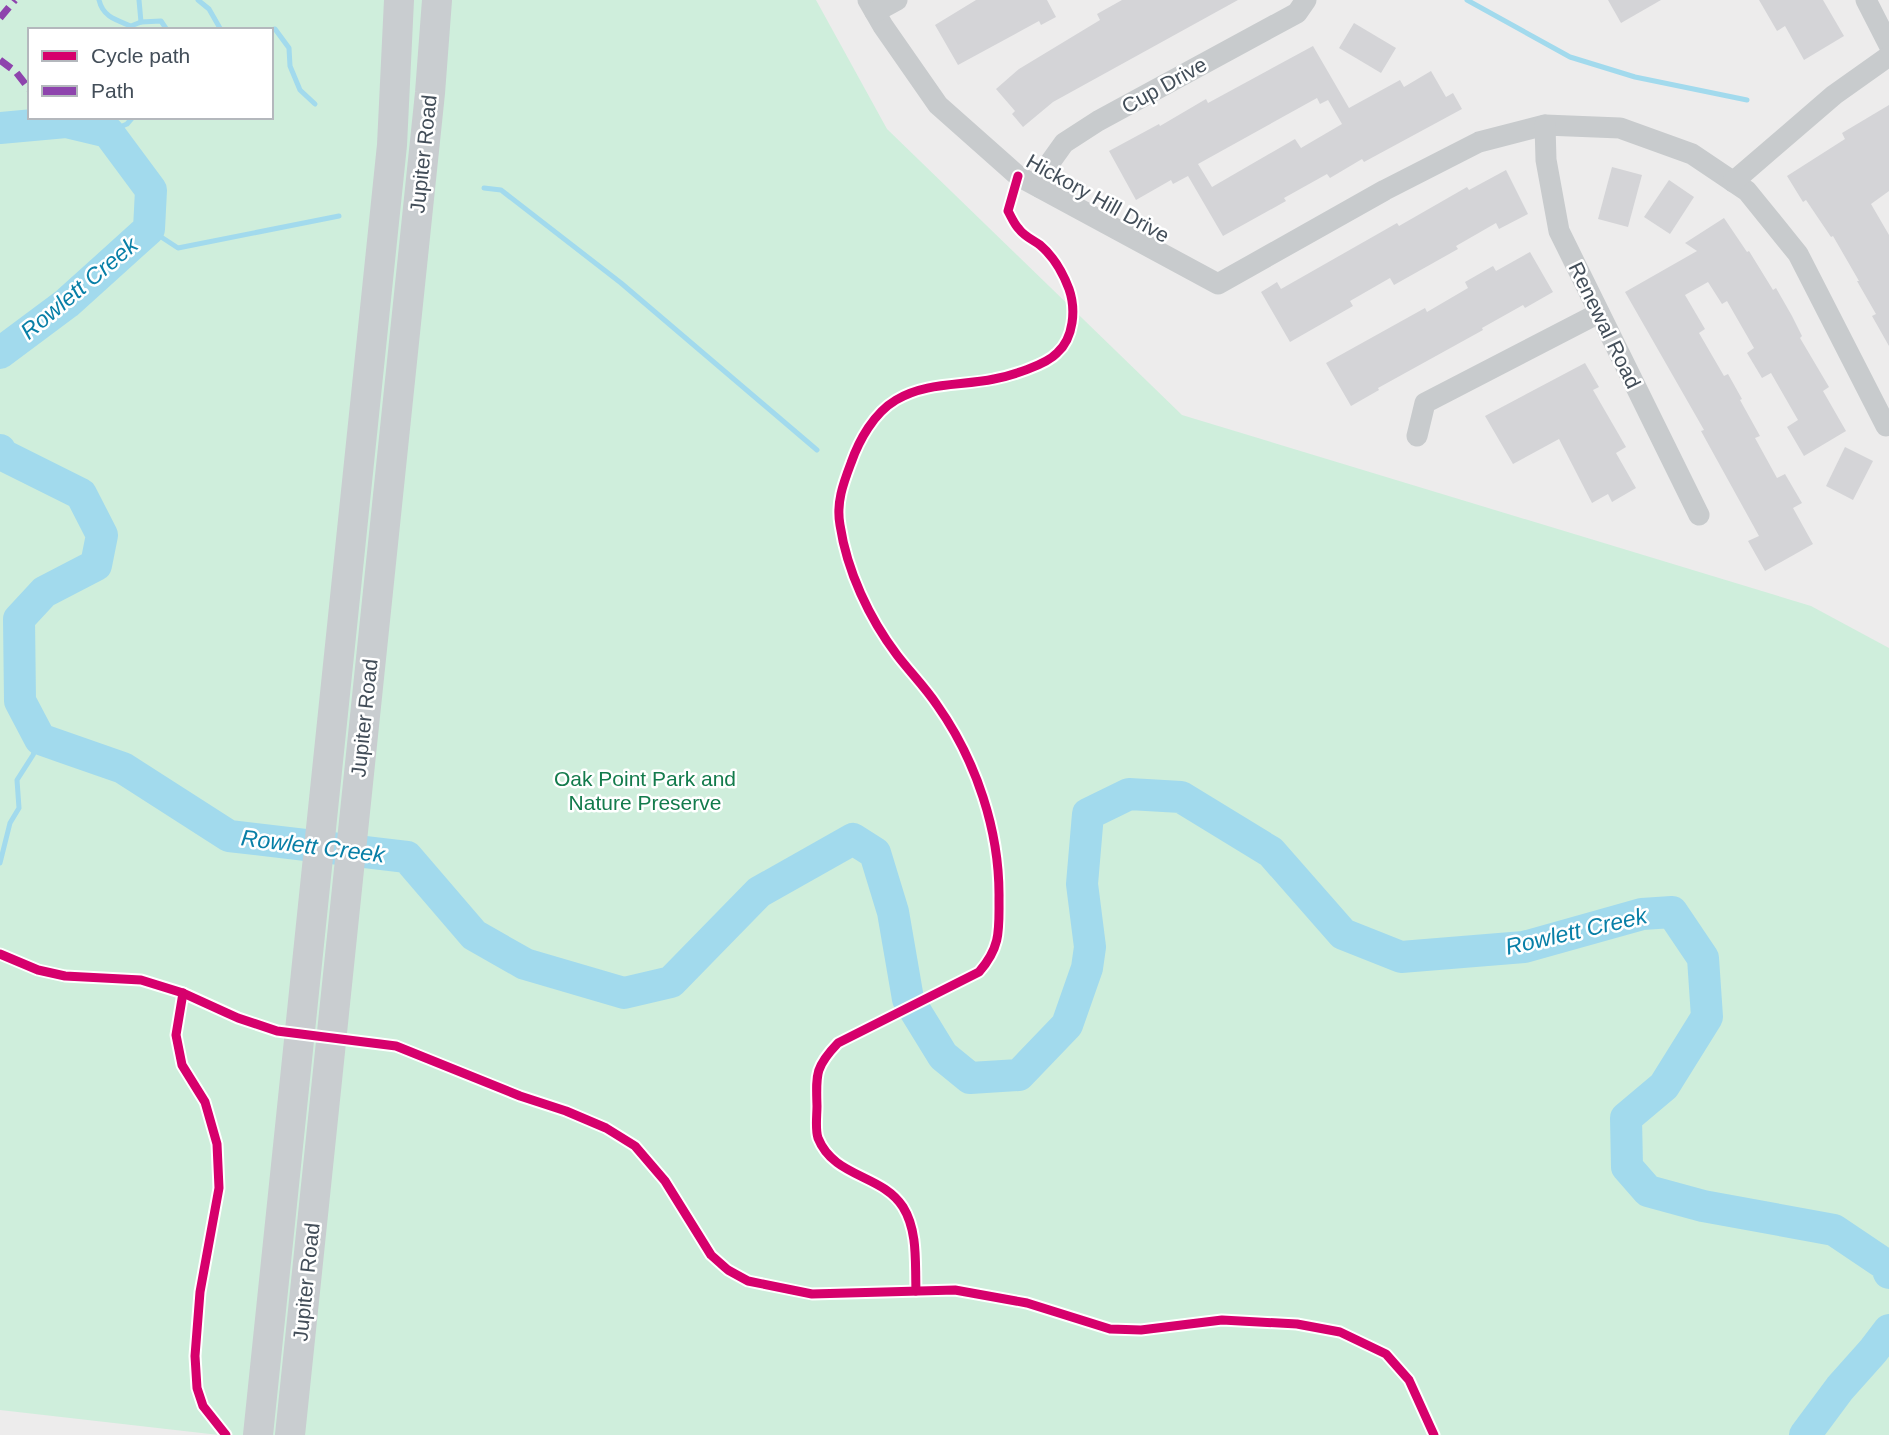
<svg xmlns="http://www.w3.org/2000/svg" width="1889" height="1435" viewBox="0 0 1889 1435" font-family="Helvetica,sans-serif">
<style>
.green{fill:#cfeedc;fill-rule:evenodd}
.lines{fill:none;stroke-linecap:round;stroke-linejoin:round}
.stream{stroke:#a2daed;stroke-width:5}
.river{stroke:#a2daed;stroke-width:32}
.building{fill:#d4d4d7;fill-rule:evenodd}
.minor{stroke:#c8cbcd;stroke-width:21}
.secondary{stroke:#c9cdd0;stroke-width:30}
.quiet{stroke:#8e44ad;stroke-width:7;stroke-dasharray:14 7;stroke-linecap:butt}
.cycleway-casing{stroke:#fff;stroke-width:13}
.cycleway{stroke:#d6006c;stroke-width:9}
.labels{text-anchor:middle;dominant-baseline:central;stroke-width:5;stroke-linejoin:round;paint-order:stroke}
.street-label{font-size:21px;fill:#434e59;stroke:#fff}
.park-label{font-size:21px;fill:#137b4c;stroke:#fff}
.water-label{font-size:23px;font-style:italic;fill:#087fa7;stroke:#fff}
</style>
<rect width="100%" height="100%" fill="#edecec"/>
<!-- green -->
<path class="green" d="M0 0H816L887 129 1182 415 1811 606 1889 648V1435H219L0 1410ZM30 30H271V117H30Z"/>
<g class="lines">
<!-- stream -->
<g class="stream">
<path d="M99 0C103 17 116 20 131 26L141 22 161 21 167 30"/>
<polyline points="139,0 141,22"/>
<polyline points="198,0 209,9 221,30"/>
<polyline points="1467,0 1570,57 1635,77 1747,100"/>
<polyline points="271,30 275,29 289,48 290,66 300,90 315,104"/>
<polyline points="108,132 127,124 133,117"/>
<polyline points="484,188 501,190 621,283 817,450"/>
<polyline points="149,229 178,248 339,216"/>
<polyline points="0,863 10,823 19,808 17,780 33,755 40,739"/>
</g>
<!-- river -->
<g class="river">
<polyline points="0,128 66,122 108,132 151,190 149,229 67,303 0,353"/>
<polyline points="0,450 1,454 81,494 102,535 96,565 44,592 19,619 20,701 40,739 123,768 229,836 407,857 474,935 525,964 624,993 671,982 759,892 853,839 875,853 893,912 908,999 943,1056 970,1078 1019,1075 1067,1025 1087,968 1090,947 1082,884 1088,814 1129,794 1181,797 1271,852 1343,934 1401,957 1524,947 1642,914 1672,912 1703,958 1707,1017 1664,1086 1626,1118 1627,1167 1648,1191 1703,1206 1834,1230 1886,1265 1889,1273"/>
<polyline points="1805,1435 1840,1388 1873,1351 1889,1330"/>
</g>
</g>
<!-- building -->
<g class="building">
<polygon points="976,0 1047,0 1056,17 1041,25 1039,21 958,65 935,25"/>
<polygon points="1122,0 1238,0 1053,102 1023,127 1012,114 1015,111 996,89 1019,69 1100,20 1097,14"/>
<polygon points="1608,0 1661,0 1621,23"/>
<polygon points="1759,0 1823,0 1844,36 1804,60 1785,26 1777,31"/>
<polygon points="1354,23 1396,48 1381,73 1339,48"/>
<path d="M1313 46 1349 108 1400 80 1404 87 1431 71 1446 97 1453 93 1462 109 1364 162 1362 159 1330 178 1327 174 1284 198 1286 201 1223 236 1188 176 1173 184 1171 180 1136 200 1109 151 1159 124 1160 126 1206 99 1208 103ZM1317 98 1320 104 1328 100 1342 124 1301 148 1295 139 1212 187 1198 164Z"/>
<polygon points="1889,105 1889,191 1871,204 1889,235 1889,346 1872,316 1876,314 1857,281 1859,281 1833,236 1831,237 1806,200 1803,202 1787,176 1845,139 1842,133"/>
<polygon points="1612,167 1642,175 1628,227 1598,219"/>
<polygon points="1506,170 1528,214 1499,229 1496,223 1456,246 1458,249 1394,285 1390,278 1350,301 1353,306 1290,342 1261,292 1277,282 1281,289 1397,223 1399,226 1467,187 1469,190"/>
<polygon points="1669,180 1694,197 1670,234 1644,217"/>
<polygon points="1724,218 1747,252 1749,251 1773,290 1776,288 1792,316 1802,336 1800,338 1829,387 1823,391 1846,431 1804,456 1787,427 1798,420 1771,373 1762,378 1747,353 1754,348 1727,301 1722,304 1708,282 1685,295 1705,329 1699,333 1724,376 1728,374 1742,399 1740,400 1760,436 1755,438 1777,478 1785,474 1802,503 1793,508 1813,544 1765,571 1748,541 1759,536 1701,431 1704,430 1625,292 1697,251 1685,243"/>
<polygon points="1530,252 1553,292 1525,308 1523,305 1482,328 1483,330 1378,388 1379,390 1351,406 1326,363 1425,308 1427,312 1468,288 1465,282 1493,266 1496,271"/>
<polygon points="1585,363 1599,387 1593,390 1626,447 1616,453 1636,488 1612,502 1608,494 1592,503 1559,439 1513,464 1485,416"/>
<polygon points="1845,447 1873,461 1853,500 1826,486"/>
</g>
<g class="lines">
<!-- minor -->
<g class="minor">
<polyline points="868,0 883,26 938,105 1018,176 1218,284 1385,190 1479,142 1545,125 1620,128 1692,154 1747,191 1798,254 1886,426 1889,425"/>
<polyline points="1866,0 1889,45"/>
<polyline points="875,12 897,0"/>
<polyline points="1545,125 1546,160 1559,231 1699,515"/>
<polyline points="1733,182 1834,95 1889,56"/>
<polyline points="1039,187 1049,164 1064,143 1098,121 1297,13 1306,0"/>
<polyline points="1417,436 1425,403 1599,313"/>
</g>
<!-- secondary -->
<g class="secondary">
<polyline points="258,1435 392,145 399,0"/>
<polyline points="290,1435 430,93 437,0"/>
</g>
<!-- quiet -->
<g class="quiet">
<polyline points="0,18 15,0"/>
<polyline points="0,60 16,72 30,90"/>
</g>
<defs>
<g id="cycleway">
<polyline points="0,954 38,970 65,976 141,980 183,993 238,1018 277,1031 396,1046 520,1096 566,1111 606,1128 635,1146 665,1181 711,1255 728,1270 748,1281 812,1294 955,1290 1027,1303 1110,1329 1141,1330 1222,1320 1297,1324 1340,1332 1386,1354 1409,1380 1434,1435"/>
<polyline points="183,993 176,1035 182,1065 205,1102 217,1144 219,1188 200,1292 195,1356 197,1388 203,1406 226,1435"/>
<path d="M916 1291C915 1263 918 1231 903 1207 882 1174 834 1178 818 1138 815 1129 817 1116 817 1106 816 1074 815 1067 838 1043L979 972C1001 947 999 930 999 899 1000 831 976 760 937 705 925 687 910 672 897 655 869 618 847 571 840 525 836 503 843 484 851 463 859 440 874 413 896 400 926 382 961 386 994 379 1010 376 1046 365 1057 353 1074 338 1076 309 1069 289 1063 273 1053 256 1040 245 1033 240 1024 236 1019 229 1014 224 1011 216 1008 211L1018 176"/>
</g>
</defs>
<!-- cycleway casing -->
<use href="#cycleway" class="cycleway-casing"/>
<!-- cycleway -->
<use href="#cycleway" class="cycleway"/>
</g>
<g class="labels">
<!-- street labels -->
<g class="street-label">
<text transform="translate(1164 85) rotate(-29)">Cup Drive</text>
<text transform="translate(423 154) rotate(-84)">Jupiter Road</text>
<text transform="translate(1098 198) rotate(29)">Hickory Hill Drive</text>
<text transform="translate(1605 325) rotate(64)">Renewal Road</text>
<text transform="translate(364 718) rotate(-84)">Jupiter Road</text>
<text transform="translate(306 1282) rotate(-84)">Jupiter Road</text>
</g>
<!-- park labels -->
<g class="park-label">
<text x="645" y="778">Oak Point Park and<tspan x="645" dy="24">Nature Preserve</tspan></text>
</g>
<!-- water labels -->
<g class="water-label">
<text transform="translate(79 288) rotate(-40)">Rowlett Creek</text>
<text transform="translate(313 846) rotate(7)">Rowlett Creek</text>
<text transform="translate(1576 931) rotate(-13)">Rowlett Creek</text>
</g>
</g>
<!-- legend -->
<rect x="28" y="28" width="245" height="91" fill="#ffffff" stroke="#b4b8bd" stroke-width="2"/>
<rect x="42" y="51" width="35" height="10" fill="#d6006c" stroke="#b4b8bd" stroke-width="2"/>
<text x="91" y="63" font-size="21" fill="#434e59">Cycle path</text>
<rect x="42" y="86" width="35" height="10" fill="#8e44ad" stroke="#b4b8bd" stroke-width="2"/>
<text x="91" y="98" font-size="21" fill="#434e59">Path</text>
</svg>
